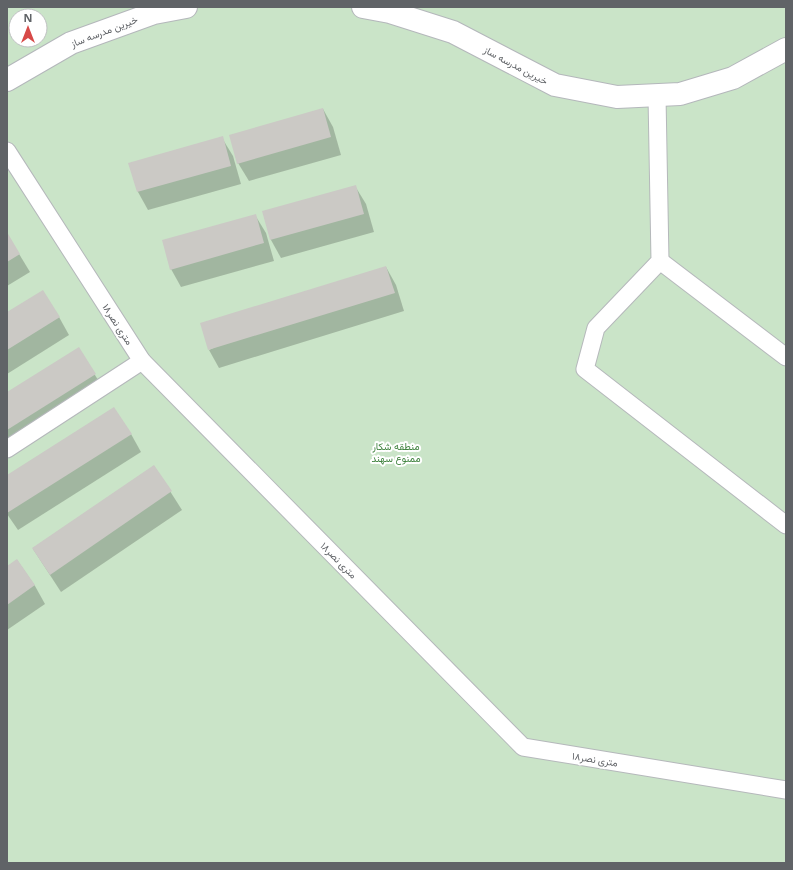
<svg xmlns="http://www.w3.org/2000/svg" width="793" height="870" viewBox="0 0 793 870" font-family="'Open Sans',Vazirmatn,sans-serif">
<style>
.green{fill:#cae4c8;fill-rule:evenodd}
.shadow{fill:#0003}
.building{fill:#cbc9c5}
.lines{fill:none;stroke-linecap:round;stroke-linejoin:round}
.street-casing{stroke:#b5b8bb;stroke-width:19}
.secondary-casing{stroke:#b4b7bb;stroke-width:24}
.street{stroke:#fff;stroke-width:17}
.secondary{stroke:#fff;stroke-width:22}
.labels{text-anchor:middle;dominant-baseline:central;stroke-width:4;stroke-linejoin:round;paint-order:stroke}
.street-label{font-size:10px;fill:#606367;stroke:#fff}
.park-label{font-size:10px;fill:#428441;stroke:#fff}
</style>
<rect width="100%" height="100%" fill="#f0eee8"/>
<!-- green -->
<path class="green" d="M7 7H786V863H7ZM16 16H40V40H16Z"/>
<!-- shadow -->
<g class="shadow">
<polygon points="323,109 333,127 341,155 249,181 238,163"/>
<polygon points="222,138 233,156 241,184 148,210 138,192 130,164"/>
<polygon points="355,186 366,204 374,232 281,258 271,240 263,212"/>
<polygon points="255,215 266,233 274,261 181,287 171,269"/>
<polygon points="7,234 30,272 7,286"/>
<polygon points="386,267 396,285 404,311 219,368 209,350"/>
<polygon points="7,313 59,317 69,335 7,374"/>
<polygon points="79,349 106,393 7,455 7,394"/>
<polygon points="131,434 141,452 18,530 7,514 7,476"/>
<polygon points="154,466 182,510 61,592 33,549"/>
<polygon points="17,560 35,586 45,604 7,630 7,567"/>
</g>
<!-- building -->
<g class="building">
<polygon points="323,108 331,137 237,164 229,135"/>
<polygon points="223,136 231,166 137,192 128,163"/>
<polygon points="356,185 364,214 270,240 262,211"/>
<polygon points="256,214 264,243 170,270 162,240"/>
<polygon points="7,232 20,254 7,262"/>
<polygon points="386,266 395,293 208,350 200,323"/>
<polygon points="43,290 60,317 7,350 7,312"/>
<polygon points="79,347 96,374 7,430 7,392"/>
<polygon points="114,407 132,434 7,513 7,475"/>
<polygon points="154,465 172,491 50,575 32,548"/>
<polygon points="17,559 35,585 7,605 7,566"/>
</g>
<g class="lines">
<defs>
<g id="street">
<polyline points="657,96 660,261 596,328 585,369 786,525"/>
<polyline points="7,151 142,361 523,747 786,790"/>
<polyline points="660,261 786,357"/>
<polyline points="7,449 142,361"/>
</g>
<g id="secondary">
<polyline points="363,7 390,12 453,32 555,85 617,97 680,94 733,78 786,49"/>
<polyline points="7,80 71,43 154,13 186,7"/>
</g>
</defs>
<!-- street casing -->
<use href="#street" class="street-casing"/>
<!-- secondary casing -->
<use href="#secondary" class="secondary-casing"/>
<!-- street -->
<use href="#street" class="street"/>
<!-- secondary -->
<use href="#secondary" class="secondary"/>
</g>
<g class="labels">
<!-- street labels -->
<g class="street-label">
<text transform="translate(104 31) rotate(-21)">خیرین مدرسه ساز</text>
<text transform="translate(516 65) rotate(28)">خیرین مدرسه ساز</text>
<text transform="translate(118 324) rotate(57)">۱۸متری نصر</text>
<text transform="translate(339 560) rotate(45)">۱۸متری نصر</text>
<text transform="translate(595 759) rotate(9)">۱۸متری نصر</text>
</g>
<!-- park labels -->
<g class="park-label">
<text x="396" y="446">منطقه شکار<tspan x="396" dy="12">ممنوع سهند</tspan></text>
</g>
</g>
<!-- border -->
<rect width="793" height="870" fill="none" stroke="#606367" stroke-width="16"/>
<!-- north arrow -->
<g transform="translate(28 28)"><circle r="19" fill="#ffffff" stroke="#bfc1c2"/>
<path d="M0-3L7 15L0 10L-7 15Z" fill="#d74947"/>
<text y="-6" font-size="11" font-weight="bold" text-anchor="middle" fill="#606367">N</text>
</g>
</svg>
